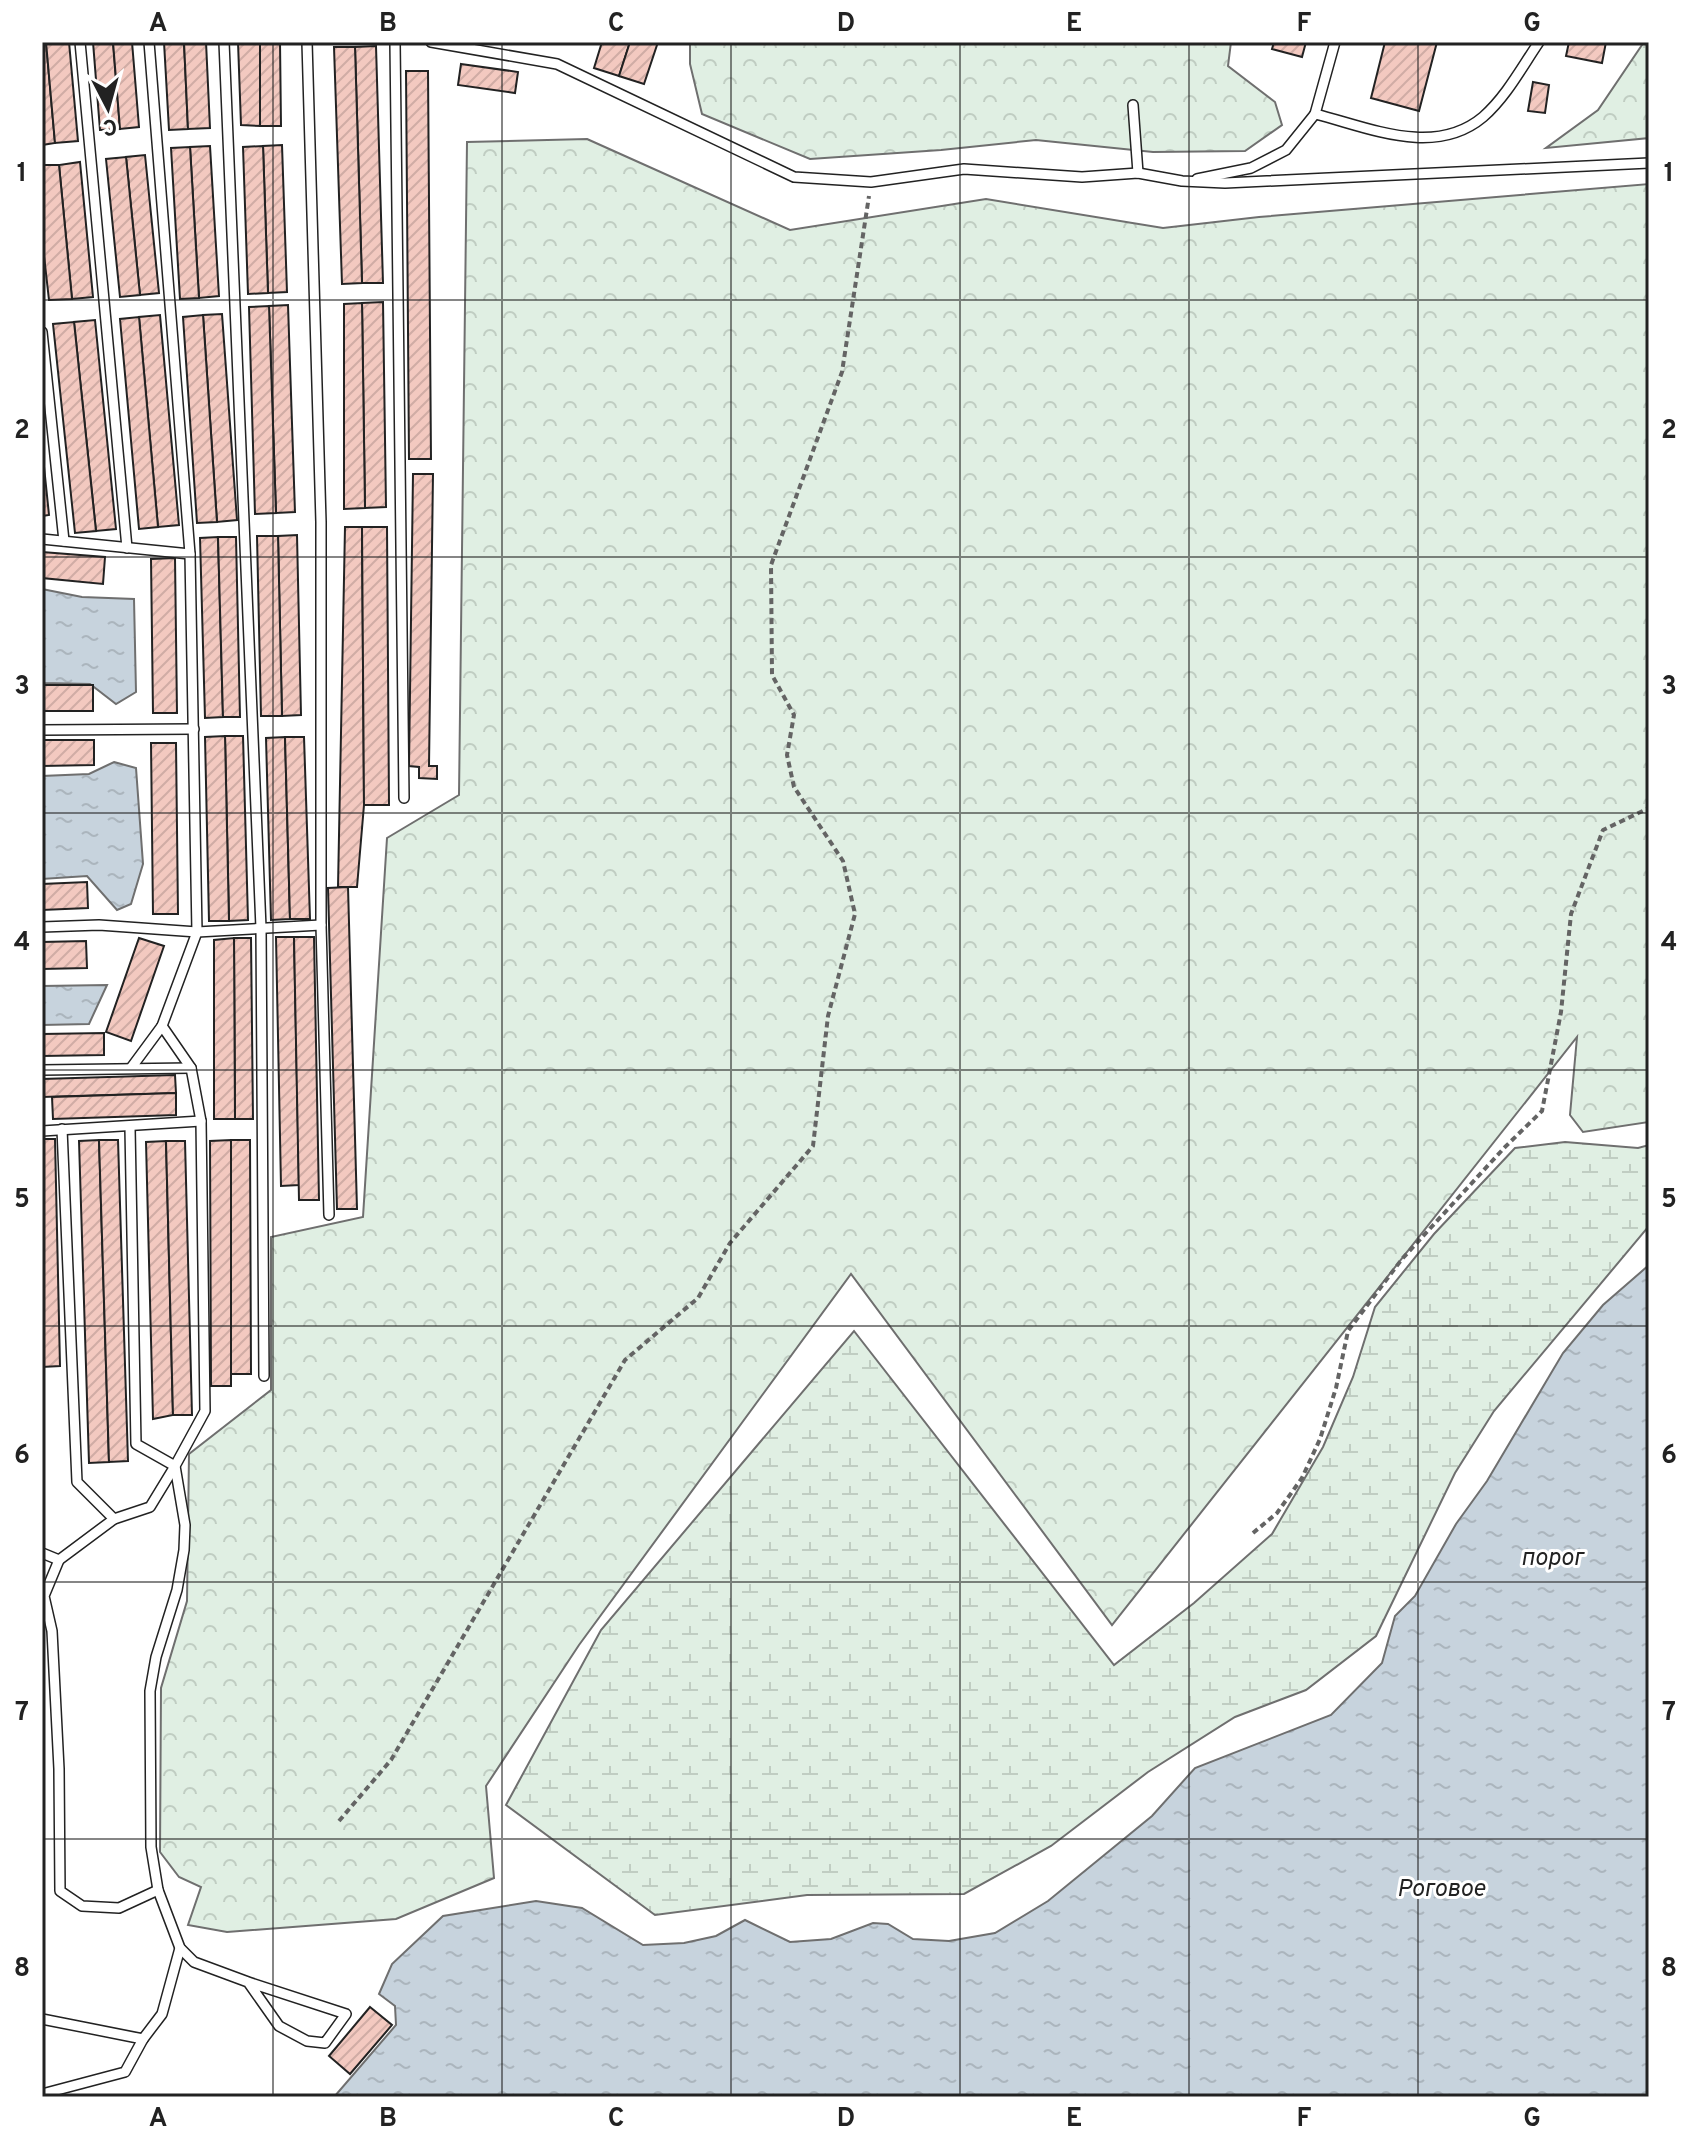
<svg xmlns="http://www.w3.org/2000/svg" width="1691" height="2139" viewBox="0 0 1691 2139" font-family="Overpass,sans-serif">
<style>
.forest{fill:url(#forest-crowns);stroke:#6f6f6f;stroke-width:2}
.wetland{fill:url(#wetland-marsh);stroke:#6f6f6f;stroke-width:2}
.water{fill:url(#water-ripples);stroke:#6f6f6f;stroke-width:2}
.building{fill:url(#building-hatch);stroke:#222;stroke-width:2}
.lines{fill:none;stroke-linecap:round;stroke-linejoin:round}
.service-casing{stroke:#222;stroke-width:12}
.path{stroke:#646464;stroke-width:4;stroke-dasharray:6 4;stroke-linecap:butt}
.service{stroke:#fff;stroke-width:9}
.grid{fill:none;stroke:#222;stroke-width:2;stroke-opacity:0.55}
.labels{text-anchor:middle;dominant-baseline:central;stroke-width:6;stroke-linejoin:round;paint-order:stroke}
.water-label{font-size:24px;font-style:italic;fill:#222;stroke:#fff}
.neatline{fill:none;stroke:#222;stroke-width:3}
.grid-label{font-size:26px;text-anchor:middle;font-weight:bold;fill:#222}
</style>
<defs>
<pattern id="forest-crowns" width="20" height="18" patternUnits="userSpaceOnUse" patternTransform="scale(2)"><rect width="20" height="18" fill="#e0efe3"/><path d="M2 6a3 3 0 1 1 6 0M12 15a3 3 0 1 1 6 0" fill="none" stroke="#c0cdc2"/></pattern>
<pattern id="wetland-marsh" width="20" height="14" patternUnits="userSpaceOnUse" patternTransform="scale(2)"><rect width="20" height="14" fill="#e0efe3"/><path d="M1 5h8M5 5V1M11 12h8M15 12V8" fill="none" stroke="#c0cdc2"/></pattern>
<pattern id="water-ripples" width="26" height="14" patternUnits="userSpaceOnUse" patternTransform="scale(2)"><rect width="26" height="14" fill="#c7d3dd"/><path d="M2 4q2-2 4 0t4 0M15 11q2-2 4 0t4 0" fill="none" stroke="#abb5bd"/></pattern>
<pattern id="building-hatch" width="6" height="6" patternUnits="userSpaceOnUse" patternTransform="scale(2)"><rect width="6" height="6" fill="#f3c9c0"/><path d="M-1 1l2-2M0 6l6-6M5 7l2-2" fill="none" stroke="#d0aca5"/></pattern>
</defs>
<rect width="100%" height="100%" fill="#fff"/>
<!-- forest -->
<g class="forest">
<polygon points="690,42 1231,42 1228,66 1275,102 1282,125 1245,151 1153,152 1036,140 941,150 810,159 702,114 690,64"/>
<polygon points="1644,42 1649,42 1649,138 1546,148 1598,110"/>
<polygon points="587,139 790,230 986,199 1163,228 1259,217 1649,184 1649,1122 1583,1132 1570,1115 1577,1037 1112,1625 851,1274 579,1645 486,1786 494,1878 396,1919 227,1932 188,1925 201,1887 179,1877 160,1852 161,1688 187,1601 189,1454 271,1390 271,1237 363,1217 387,838 459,795 467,142"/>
</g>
<!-- wetland -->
<polygon class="wetland" points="1565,1142 1638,1148 1649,1145 1649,1226 1494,1411 1455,1473 1376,1636 1306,1690 1235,1717 1148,1772 1051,1846 964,1894 807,1895 655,1915 506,1805 601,1630 854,1331 1114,1665 1194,1603 1272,1534 1323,1447 1353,1377 1375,1307 1434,1234 1515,1148"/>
<!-- water -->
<g class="water">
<polygon points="42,589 82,597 134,599 136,692 116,704 90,684 42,683"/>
<polygon points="114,762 136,768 143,864 131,904 117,910 87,876 42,879 42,776 89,774"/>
<polygon points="107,985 89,1024 42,1025 42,986"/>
<polygon points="1649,1265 1649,2097 334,2097 396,2025 395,2006 379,1994 392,1964 443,1916 536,1901 582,1908 643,1945 684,1943 716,1936 745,1920 790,1942 831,1939 873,1923 888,1924 913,1939 949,1941 995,1933 1048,1901 1152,1816 1195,1768 1331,1715 1382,1663 1395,1616 1415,1596 1456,1524 1487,1481 1563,1353 1603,1305"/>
</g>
<!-- building -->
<g class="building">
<polygon points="42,42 46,42 55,143 42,145"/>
<polygon points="46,42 69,42 78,141 55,143"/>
<polygon points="93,42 113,42 120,129 100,130"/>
<polygon points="113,42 132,42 139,127 120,129"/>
<polygon points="164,42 184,42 188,129 169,130"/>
<polygon points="184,42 206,42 210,128 188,129"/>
<polygon points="238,42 260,42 260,126 241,125"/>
<polygon points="260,42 280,42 281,126 260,126"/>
<polygon points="602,42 630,42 619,76 594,68"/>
<polygon points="630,42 658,42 644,84 619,76"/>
<polygon points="1274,42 1306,42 1302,57 1272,49"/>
<polygon points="1385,42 1437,42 1419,111 1371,98"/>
<polygon points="1569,42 1606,42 1602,63 1566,56"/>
<polygon points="376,46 383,283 362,283 355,47"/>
<polygon points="334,47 355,47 362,283 342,284"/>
<polygon points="461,64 518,72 515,93 458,85"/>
<polygon points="406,71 428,71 431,459 409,459"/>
<polygon points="1533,82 1549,85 1545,113 1528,111"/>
<polygon points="282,145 287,292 268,293 263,146"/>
<polygon points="210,146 219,296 199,298 190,147"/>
<polygon points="263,146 268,293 248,294 243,147"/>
<polygon points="190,147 199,298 180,299 171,148"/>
<polygon points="145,155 159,293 140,295 126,157"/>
<polygon points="126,157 140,295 120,297 106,159"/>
<polygon points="80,162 93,297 72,299 59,165"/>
<polygon points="42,165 59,165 72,299 49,300 42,238"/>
<polygon points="383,302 386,507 365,508 362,303"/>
<polygon points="362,303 365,508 344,509 344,304"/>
<polygon points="288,305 295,512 276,513 269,306"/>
<polygon points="269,306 276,513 255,514 249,307"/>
<polygon points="222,314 237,520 217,522 203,315"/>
<polygon points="160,315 179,525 158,527 139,317"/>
<polygon points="203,315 217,522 197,523 183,317"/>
<polygon points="139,317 158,527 139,529 120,319"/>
<polygon points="95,320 116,529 96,531 74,322"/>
<polygon points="74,322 96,531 75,533 53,324"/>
<polygon points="42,447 49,515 42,516"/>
<polygon points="413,474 433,474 429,766 437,766 437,779 419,778 419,767 409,766"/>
<polygon points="345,527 362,527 364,805 357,887 338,887"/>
<polygon points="362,527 387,527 389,805 364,805"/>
<polygon points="297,535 301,715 282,716 278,536"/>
<polygon points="257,536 278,536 282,716 261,716"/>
<polygon points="218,537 223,717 205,718 200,538"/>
<polygon points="218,537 236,537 240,717 223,717"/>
<polygon points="42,552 105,557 103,584 42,578"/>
<polygon points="175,558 177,713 153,713 151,559"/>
<rect x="42" y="685" width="51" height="26"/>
<polygon points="225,736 243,736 248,920 229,921"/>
<polygon points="225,736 229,921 209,921 205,737"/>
<polygon points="285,737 290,919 271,920 266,738"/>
<polygon points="285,737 304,737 310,919 290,919"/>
<polygon points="42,740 94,740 94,765 42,766"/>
<polygon points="151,743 176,743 178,914 153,914"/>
<polygon points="87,882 88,908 42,910 42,884"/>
<polygon points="348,887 357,1209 337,1209 328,888"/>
<polygon points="276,937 294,937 299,1185 281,1186"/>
<polygon points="294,937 314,937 319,1200 299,1200"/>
<polygon points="139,938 164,946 131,1041 106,1032"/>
<polygon points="234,938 251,938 253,1119 235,1119"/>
<polygon points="234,938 235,1119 214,1119 214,940"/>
<polygon points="86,941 87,968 42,969 42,942"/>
<polygon points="104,1033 104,1055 42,1056 42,1034"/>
<polygon points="175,1075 176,1093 42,1097 42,1079"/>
<polygon points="176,1093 176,1115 53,1119 52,1097"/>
<polygon points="42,1139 55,1139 60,1366 42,1367"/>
<polygon points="99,1140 109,1462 89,1463 79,1141"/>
<polygon points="99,1140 118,1140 128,1461 109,1462"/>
<polygon points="231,1140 250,1140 251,1374 231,1374"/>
<polygon points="231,1140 231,1386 211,1386 210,1141"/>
<polygon points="166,1141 173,1415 153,1419 146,1142"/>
<polygon points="166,1141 185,1141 192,1415 173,1415"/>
<polygon points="42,1653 44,1653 43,1917 42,1917"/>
<polygon points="370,2007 392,2025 350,2074 329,2056"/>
</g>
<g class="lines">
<defs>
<g id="service">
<polyline points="80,42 127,548"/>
<polyline points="149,42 190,554 197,932 162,1026 191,1068 201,1121 205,1411 175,1466 185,1525 184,1550 177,1590 156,1657 150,1691 151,1847 158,1890 180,1948 194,1962 248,1982 279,2026 307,2041 325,2043 346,2014 248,1982"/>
<polyline points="224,42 261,928 264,1376"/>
<polyline points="307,42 321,522 321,925 329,1215"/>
<polyline points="395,42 404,798"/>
<polyline points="431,42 557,64 794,177 871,182 964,169 1082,177 1138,173 1182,181 1225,183 1649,163"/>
<path d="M1335 42 1315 114C1368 127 1434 158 1483 117 1506 97 1522 67 1539 42"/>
<polyline points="1133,105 1138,173"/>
<polyline points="1197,179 1251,168 1286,150 1315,114"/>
<polyline points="42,332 64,541"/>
<polyline points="42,539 190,554"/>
<polyline points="42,730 194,729"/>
<polyline points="42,927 99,925 197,932 321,925"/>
<polyline points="131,1068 162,1026"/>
<polyline points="42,1070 191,1068"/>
<polyline points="62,1129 77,1482 114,1519"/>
<polyline points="42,1131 201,1121"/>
<polyline points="42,1553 59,1560 114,1519 150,1507 175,1466 136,1444 130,1128"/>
<polyline points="59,1560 44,1596 52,1631 59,1769 60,1891 82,1906 119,1908 158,1890"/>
<polyline points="42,2019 143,2039 162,2014 180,1948"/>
<polyline points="42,2094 125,2072 143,2039"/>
</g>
</defs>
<!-- service casing -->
<use href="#service" class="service-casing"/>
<!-- path -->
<g class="path">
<polyline points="1253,1533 1277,1513 1302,1478 1320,1439 1336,1388 1348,1331 1402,1259 1505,1147 1542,1111 1561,1012 1571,914 1603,830 1649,808"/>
<polyline points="339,1821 391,1760 625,1360 698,1298 730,1243 813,1146 828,1016 855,914 843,861 794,787 787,755 794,715 772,675 771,565 842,372 869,196"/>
</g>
<!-- service -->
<use href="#service" class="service"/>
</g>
<!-- grid -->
<path class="grid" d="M273 42V2097M502 42V2097M731 42V2097M960 42V2097M1189 42V2097M1418 42V2097M42 300H1649M42 557H1649M42 813H1649M42 1070H1649M42 1326H1649M42 1582H1649M42 1839H1649"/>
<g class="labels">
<!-- water labels -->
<g class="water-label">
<text x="1552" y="1559">порог</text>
<text x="1441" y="1890">Роговое</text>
</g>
</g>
<!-- border -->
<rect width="1691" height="2139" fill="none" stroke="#ffffff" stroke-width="88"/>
<!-- north arrow -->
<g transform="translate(108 108) rotate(174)" stroke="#ffffff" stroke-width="6" paint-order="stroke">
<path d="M0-6L14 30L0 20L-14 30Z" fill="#222222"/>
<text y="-12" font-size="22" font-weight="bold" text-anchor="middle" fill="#222222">С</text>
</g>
<rect x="44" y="44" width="1603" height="2051" class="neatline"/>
<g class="grid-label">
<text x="158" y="31">A</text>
<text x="388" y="31">B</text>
<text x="616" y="31">C</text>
<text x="846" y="31">D</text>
<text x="1074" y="31">E</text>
<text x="1304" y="31">F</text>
<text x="1532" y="31">G</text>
<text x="22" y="181">1</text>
<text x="1669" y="181">1</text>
<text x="22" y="438">2</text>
<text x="1669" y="438">2</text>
<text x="22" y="694">3</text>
<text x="1669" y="694">3</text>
<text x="22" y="950">4</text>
<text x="1669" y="950">4</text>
<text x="22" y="1207">5</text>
<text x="1669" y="1207">5</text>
<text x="22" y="1463">6</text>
<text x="1669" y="1463">6</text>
<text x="22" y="1720">7</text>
<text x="1669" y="1720">7</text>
<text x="22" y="1976">8</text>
<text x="1669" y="1976">8</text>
<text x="158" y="2126">A</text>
<text x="388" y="2126">B</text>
<text x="616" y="2126">C</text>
<text x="846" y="2126">D</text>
<text x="1074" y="2126">E</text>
<text x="1304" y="2126">F</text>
<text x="1532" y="2126">G</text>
</g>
</svg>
